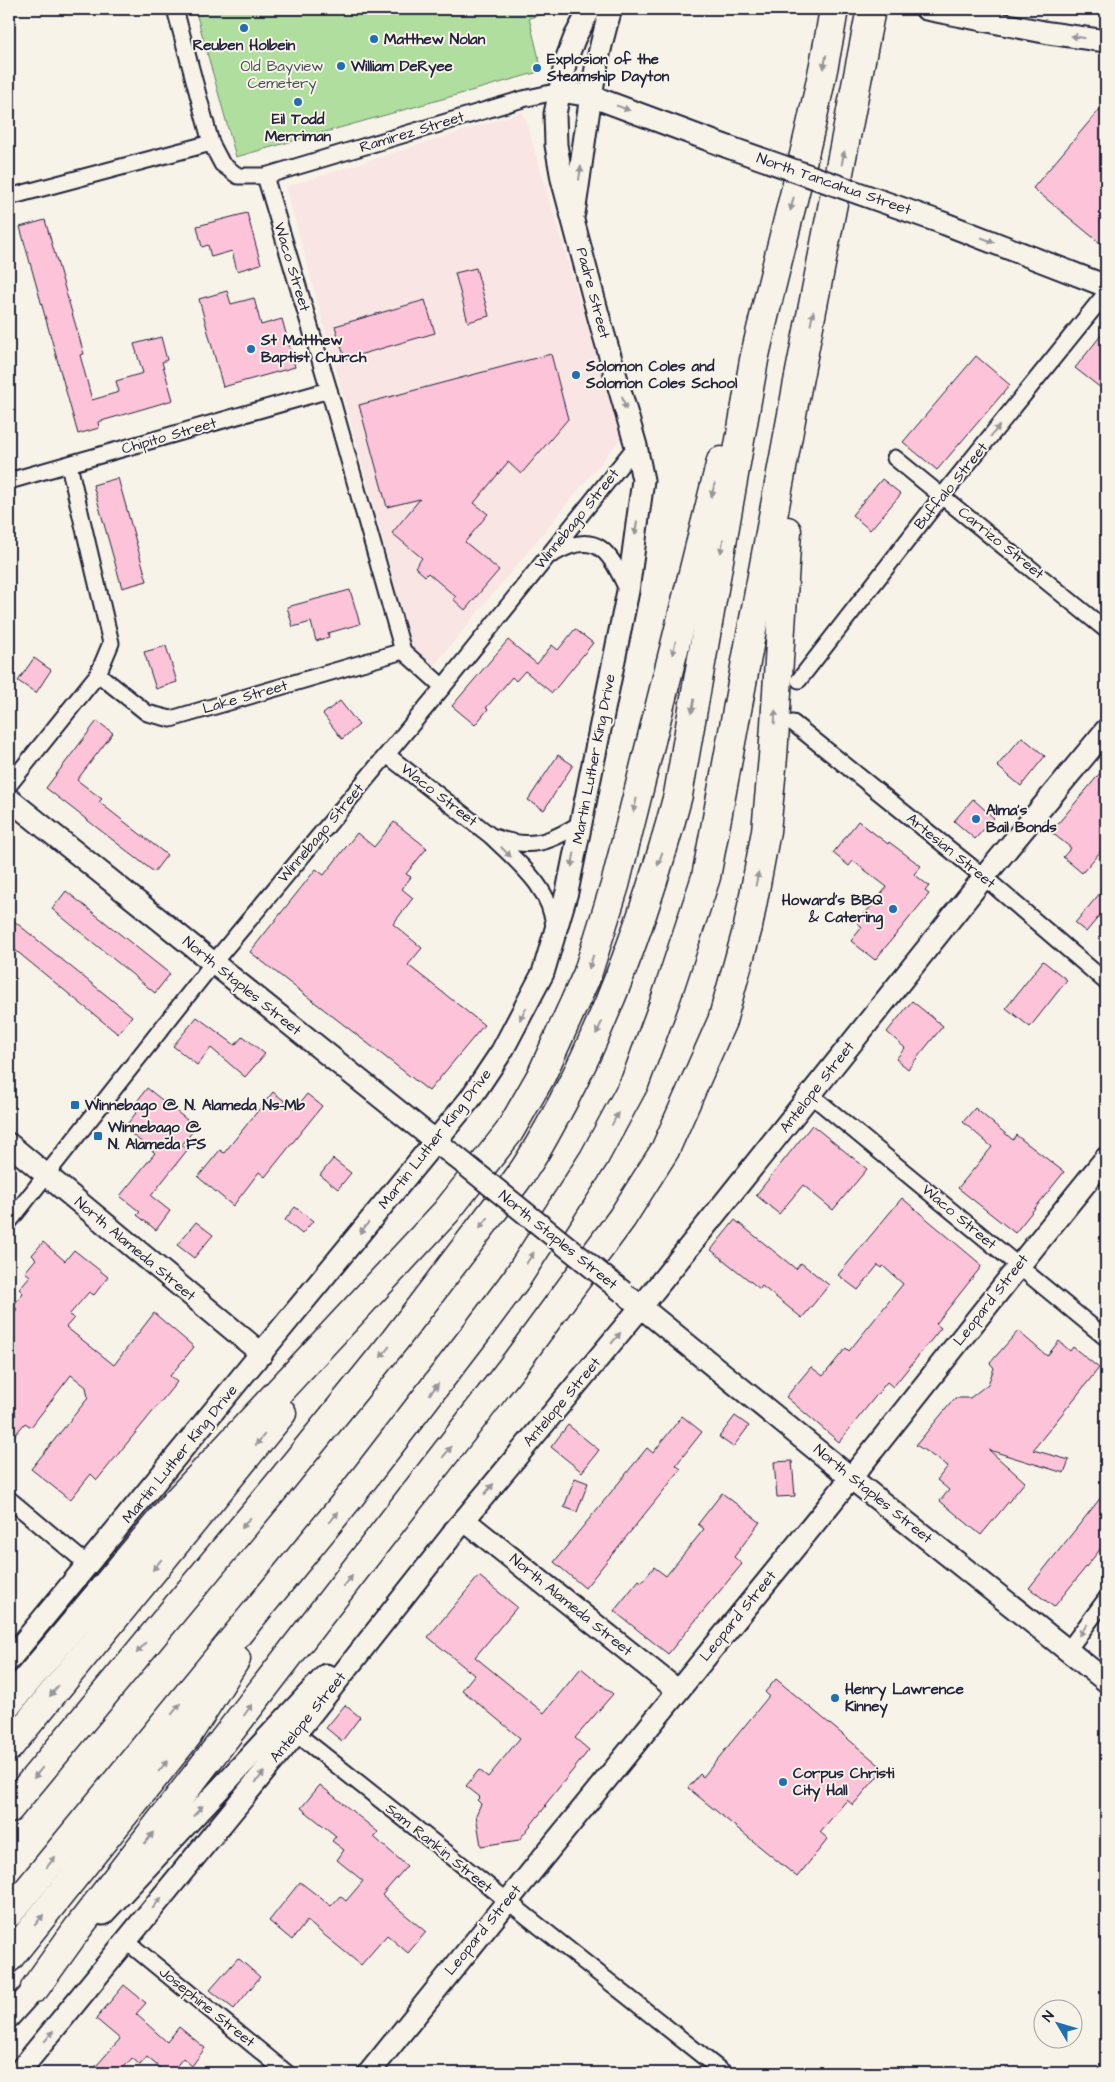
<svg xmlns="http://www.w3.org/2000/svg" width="1115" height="2082" viewBox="0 0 1115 2082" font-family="'Architects Daughter',sans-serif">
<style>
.built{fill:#f8e5e4}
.green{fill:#afde9e;stroke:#68806c}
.building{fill:#fcc3d9;stroke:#22223b}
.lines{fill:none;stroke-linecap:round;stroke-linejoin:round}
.street-casing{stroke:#22223b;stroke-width:19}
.secondary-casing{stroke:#22223b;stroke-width:25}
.highway-casing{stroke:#22223b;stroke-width:31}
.street{stroke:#f7f3e8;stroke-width:15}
.secondary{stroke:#f7f3e8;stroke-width:21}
.highway{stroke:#f7f3e8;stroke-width:28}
.secondary-bridge-casing{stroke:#22223b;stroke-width:25;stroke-linecap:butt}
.secondary-bridge{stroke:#f7f3e8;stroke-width:21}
.oneway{fill:#97959a}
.poi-dot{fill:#1f6fb2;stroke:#f7f3e8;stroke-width:2}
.labels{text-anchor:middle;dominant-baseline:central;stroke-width:4;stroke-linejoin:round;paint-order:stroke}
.poi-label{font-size:15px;font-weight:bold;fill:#22223b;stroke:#f7f3e8;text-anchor:start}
.park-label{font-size:15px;fill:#455154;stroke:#f7f3e8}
.street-label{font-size:15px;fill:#22223b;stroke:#f7f3e8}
</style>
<rect width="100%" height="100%" fill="#f7f3e8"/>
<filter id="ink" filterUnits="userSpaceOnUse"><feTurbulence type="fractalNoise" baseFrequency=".02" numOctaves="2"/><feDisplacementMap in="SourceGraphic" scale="10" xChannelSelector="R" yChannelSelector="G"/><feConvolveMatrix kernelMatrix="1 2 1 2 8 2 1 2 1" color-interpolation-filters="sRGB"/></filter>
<g filter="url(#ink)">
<!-- built -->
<polygon class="built" points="523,112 621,438 431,669 414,653 286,187"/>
<!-- green -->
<polygon class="green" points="195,9 558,9 558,10 529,18 542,71 236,157"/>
<!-- building -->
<g class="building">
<polygon points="1106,102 1106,248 1033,188"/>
<polygon points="247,213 261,264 237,271 232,251 211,257 208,245 202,247 197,226"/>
<polygon points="45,220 84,354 80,355 92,400 119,392 116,381 143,373 134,344 161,337 167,360 162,362 173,400 98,422 99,428 78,434 20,227"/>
<polygon points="476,268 489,316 468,322 455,273"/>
<polygon points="227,291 231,304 254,298 261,325 282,319 295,367 223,387 199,299"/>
<polygon points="425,300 435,333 345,359 335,326"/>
<polygon points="1106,329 1106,392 1075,368"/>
<polygon points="551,354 568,419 521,474 508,462 474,503 488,514 465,542 499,570 465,610 453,599 456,597 428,573 425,576 415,567 422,558 392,533 420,499 387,507 359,405"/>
<polygon points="976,356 1010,385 937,470 903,442"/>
<polygon points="118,478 147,581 122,588 93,485"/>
<polygon points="882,479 901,494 870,530 852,515"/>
<polygon points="350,590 360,624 328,633 329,637 316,641 311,622 293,627 287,607"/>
<polygon points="575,629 593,643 552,693 525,671 516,681 512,677 486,708 488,709 475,725 452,706 508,640 537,664 552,645 558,650"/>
<polygon points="166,646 177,682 156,689 144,652"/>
<polygon points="34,658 51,670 36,693 18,681"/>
<polygon points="340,701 359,725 342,739 323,714"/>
<polygon points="97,721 113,733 77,780 102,799 99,802 167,855 154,872 46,788"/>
<polygon points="1022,737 1045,756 1021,786 997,766"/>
<polygon points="558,755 573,765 544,810 528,800"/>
<polygon points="1106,766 1106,845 1082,873 1063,857 1071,848 1051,832"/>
<polygon points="973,799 994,818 975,839 954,821"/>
<polygon points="858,821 888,844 889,842 921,866 914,874 929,886 925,891 929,894 875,960 851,941 862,927 857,923 887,887 853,861 849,866 833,853"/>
<polygon points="394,822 427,848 406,874 411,877 402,889 413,898 393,924 422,948 408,965 484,1025 429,1091 250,952 316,869 324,875 357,833 374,847"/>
<polygon points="1106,886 1106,908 1086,932 1075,923"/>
<polygon points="66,891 170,974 155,993 52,909"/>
<polygon points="9,917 132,1016 118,1034 9,945"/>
<polygon points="1043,961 1067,980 1030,1027 1006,1008"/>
<polygon points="912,1001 943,1026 908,1069 896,1059 905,1048 887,1032"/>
<polygon points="197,1017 235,1045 243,1036 265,1054 245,1077 211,1048 197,1065 173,1046"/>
<polygon points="147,1088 196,1127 182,1145 188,1149 151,1196 170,1211 156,1230 137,1215 140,1212 120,1196 155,1153 124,1128 140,1108 135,1104"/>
<polygon points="273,1092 295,1109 307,1094 322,1106 265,1177 259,1172 233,1206 198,1177 220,1150 224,1153"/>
<polygon points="975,1108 1013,1140 1016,1135 1064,1172 1015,1233 958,1188 992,1147 963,1122"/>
<polygon points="812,1125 867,1169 833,1210 803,1185 779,1214 756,1195"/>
<polygon points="333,1159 351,1173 338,1189 320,1175"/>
<polygon points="902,1198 978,1262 981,1267 936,1324 941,1328 893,1387 887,1382 839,1442 786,1397 811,1367 823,1376 846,1348 849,1351 903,1284 883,1266 882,1268 878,1265 858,1290 838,1275"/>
<polygon points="295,1207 313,1221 302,1234 285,1220"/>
<polygon points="735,1220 796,1269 801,1263 829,1285 802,1318 762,1286 760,1289 711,1250"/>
<polygon points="196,1222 213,1235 194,1258 177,1245"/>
<polygon points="43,1242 65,1261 74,1250 108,1277 94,1295 89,1292 69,1315 74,1318 66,1327 114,1365 154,1313 194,1347 170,1376 177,1382 97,1480 91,1474 70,1500 31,1469 88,1398 86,1387 71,1375 31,1427 25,1423 9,1442 9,1319 17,1309 13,1306 23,1293 19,1289 30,1276 25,1272 36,1259 32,1255"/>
<polygon points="1018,1331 1047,1356 1059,1341 1070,1351 1073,1347 1099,1368 1033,1450 1069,1460 1064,1473 989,1450 1025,1482 981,1535 940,1501 949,1490 937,1480 948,1466 916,1445 955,1398 970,1398 988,1384 994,1368 990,1363"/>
<polygon points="682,1416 702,1432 676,1465 681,1469 585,1588 554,1562 647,1448 653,1453"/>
<polygon points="735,1416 749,1426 733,1447 719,1437"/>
<polygon points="568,1425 599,1450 582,1472 551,1447"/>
<polygon points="792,1461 795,1496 777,1497 774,1462"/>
<polygon points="575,1478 588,1483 577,1512 564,1507"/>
<polygon points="1106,1491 1106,1542 1054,1607 1029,1588"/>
<polygon points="722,1493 760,1522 734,1557 742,1564 668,1654 614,1611 639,1580 642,1582 654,1567 666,1576 704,1529 698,1524"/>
<polygon points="479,1576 517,1607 475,1657 544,1713 581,1668 613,1694 575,1738 589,1750 545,1805 546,1806 519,1840 481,1846 476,1815 481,1804 477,1800 480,1797 466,1786 479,1770 488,1777 520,1738 462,1690 474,1675 428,1637"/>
<polygon points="776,1679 884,1769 853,1805 847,1800 820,1832 828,1839 797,1877 688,1788 700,1774 703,1777 769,1696 765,1692"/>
<polygon points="345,1705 360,1717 342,1741 326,1728"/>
<polygon points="320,1785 378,1832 374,1837 407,1866 382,1895 426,1932 408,1953 387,1935 361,1965 307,1921 292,1940 269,1921 300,1882 331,1906 340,1896 346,1901 363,1881 337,1860 344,1850 332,1841 336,1836 301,1808"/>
<polygon points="238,1958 260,1977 234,2009 210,1990"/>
<polygon points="124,1985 146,2003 136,2014 167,2042 179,2027 205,2048 192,2066 183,2058 171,2073 166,2073 147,2057 140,2065 132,2058 119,2073 90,2073 120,2039 96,2019"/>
</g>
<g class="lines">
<defs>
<g id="street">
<polyline points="175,9 211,143 222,164 238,176 265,176 523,99 560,91"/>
<polyline points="265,176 329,390 403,651 443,687"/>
<polyline points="9,197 211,143"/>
<polyline points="895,458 1106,630"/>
<polyline points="69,465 111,643 98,674"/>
<polyline points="9,481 329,390"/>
<path d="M553 554C598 528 610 553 628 591"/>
<polyline points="799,680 942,496 1106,293"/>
<polyline points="793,723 984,877 1106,982"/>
<polyline points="387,755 491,836"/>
<polyline points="9,785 98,674 147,713 171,719 403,651"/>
<path d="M554 928C552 888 517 862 491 836 528 850 548 844 581 823"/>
<polyline points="811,1095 1106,1338"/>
<polyline points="9,1222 214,962 443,687 636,446"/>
<polyline points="9,1499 88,1565"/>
<polyline points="1068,1650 1106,1599"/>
<polyline points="296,1733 724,2073"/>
<polyline points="126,1941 287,2073"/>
</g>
<g id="secondary">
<polyline points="926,9 1049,33 1106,41"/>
<polyline points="560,91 591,96 728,147"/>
<path d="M574 213C585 145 590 75 611 9"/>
<polyline points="943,223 1106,286"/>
<polyline points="9,799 448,1151"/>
<polyline points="9,1144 262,1354"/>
<polyline points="630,1298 851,1478 1106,1681"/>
<polyline points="454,1531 464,1520 677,1690"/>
<polyline points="9,1660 470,1099 502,1051 543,973 567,892 628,591 643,480 636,446 599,318 562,179 556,145 555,114 566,60 575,37 590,9"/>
<polyline points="103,1914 326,1675"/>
<polyline points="9,2017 45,1977"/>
<polyline points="18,2073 296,1733 464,1520 641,1307 984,877 1106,730"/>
<path d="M369 2073C520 1884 674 1697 826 1509 920 1392 1011 1274 1106 1158"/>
</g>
<g id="highway">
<polyline points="9,1702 175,1503 446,1212 509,1132 541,1076 587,975 615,885 721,461"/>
<polyline points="9,1747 282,1413"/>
<path d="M9 1809 277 1486 395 1340 516 1181C535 1155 549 1128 564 1100 614 1004 650 900 678 795L754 360C780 243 815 128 834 9"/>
<polyline points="9,1913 349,1498 479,1329 517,1278 594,1158 635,1082 666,998 706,877 798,382 871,9"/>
<polyline points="9,1958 187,1736 236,1659"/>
<polyline points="35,1988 78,1928 516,1362 622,1218 665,1150 722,1021 748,927 766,831 773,757 787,531"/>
</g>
</defs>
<!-- street casing -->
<use href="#street" class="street-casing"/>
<!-- secondary casing -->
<use href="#secondary" class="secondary-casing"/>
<!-- highway casing -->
<use href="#highway" class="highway-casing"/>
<!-- street -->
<use href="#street" class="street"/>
<!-- secondary -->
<use href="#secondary" class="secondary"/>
<!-- highway -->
<use href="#highway" class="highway"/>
<defs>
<g id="secondary-bridge">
<polyline points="728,147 943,223"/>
<polyline points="451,1153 623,1292"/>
</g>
</defs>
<!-- secondary-bridge casing -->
<use href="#secondary-bridge" class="secondary-bridge-casing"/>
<!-- secondary-bridge -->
<use href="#secondary-bridge" class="secondary-bridge"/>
</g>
<!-- one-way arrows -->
<defs><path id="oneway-solid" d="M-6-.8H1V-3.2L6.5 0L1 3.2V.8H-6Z" transform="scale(1.25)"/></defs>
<g class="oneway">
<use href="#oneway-solid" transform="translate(1078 37) rotate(-171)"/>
<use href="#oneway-solid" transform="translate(825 62) rotate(100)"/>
<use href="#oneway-solid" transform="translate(623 108) rotate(20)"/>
<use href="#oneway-solid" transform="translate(843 158) rotate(-79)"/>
<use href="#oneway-solid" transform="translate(580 173) rotate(-82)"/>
<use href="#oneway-solid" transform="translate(792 204) rotate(104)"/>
<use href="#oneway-solid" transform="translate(988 240) rotate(21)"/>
<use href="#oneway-solid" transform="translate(812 318) rotate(-78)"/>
<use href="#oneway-solid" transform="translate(624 403) rotate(74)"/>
<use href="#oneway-solid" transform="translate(995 431) rotate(-51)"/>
<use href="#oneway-solid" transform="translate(713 490) rotate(104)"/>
<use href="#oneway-solid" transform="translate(636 528) rotate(98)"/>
<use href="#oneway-solid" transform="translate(722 546) rotate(100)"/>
<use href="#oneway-solid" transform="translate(674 648) rotate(104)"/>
<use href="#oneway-solid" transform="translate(693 706) rotate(100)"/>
<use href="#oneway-solid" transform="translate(775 717) rotate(-87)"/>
<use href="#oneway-solid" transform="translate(635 805) rotate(104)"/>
<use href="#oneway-solid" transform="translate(506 852) rotate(45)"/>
<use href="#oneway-solid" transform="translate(660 859) rotate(109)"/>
<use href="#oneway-solid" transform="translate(573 860) rotate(101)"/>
<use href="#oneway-solid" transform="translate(757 879) rotate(-79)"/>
<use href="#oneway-solid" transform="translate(591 962) rotate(108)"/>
<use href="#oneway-solid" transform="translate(523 1014) rotate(119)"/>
<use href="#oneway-solid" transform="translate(599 1028) rotate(116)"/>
<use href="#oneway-solid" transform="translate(615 1119) rotate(-62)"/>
<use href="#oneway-solid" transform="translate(484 1223) rotate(127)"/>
<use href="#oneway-solid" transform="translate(364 1228) rotate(129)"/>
<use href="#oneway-solid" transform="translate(530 1258) rotate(-57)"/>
<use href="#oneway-solid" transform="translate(616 1338) rotate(-50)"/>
<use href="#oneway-solid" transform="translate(385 1352) rotate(129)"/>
<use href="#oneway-solid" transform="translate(434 1389) rotate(-52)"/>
<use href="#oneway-solid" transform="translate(260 1440) rotate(129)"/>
<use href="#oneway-solid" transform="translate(447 1452) rotate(-52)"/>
<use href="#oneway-solid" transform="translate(489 1489) rotate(-50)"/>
<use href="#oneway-solid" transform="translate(334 1517) rotate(-51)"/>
<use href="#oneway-solid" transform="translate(246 1523) rotate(130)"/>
<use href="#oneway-solid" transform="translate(157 1565) rotate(129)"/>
<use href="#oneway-solid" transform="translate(348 1581) rotate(-52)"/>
<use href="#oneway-solid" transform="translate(1083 1630) rotate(127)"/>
<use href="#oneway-solid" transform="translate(141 1648) rotate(130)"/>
<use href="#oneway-solid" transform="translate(54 1691) rotate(129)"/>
<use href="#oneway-solid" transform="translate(176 1709) rotate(-51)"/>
<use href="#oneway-solid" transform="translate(248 1710) rotate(-53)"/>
<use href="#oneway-solid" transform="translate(163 1766) rotate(-51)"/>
<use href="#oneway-solid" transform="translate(38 1773) rotate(129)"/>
<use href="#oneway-solid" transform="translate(260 1777) rotate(-51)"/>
<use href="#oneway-solid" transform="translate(198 1811) rotate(-47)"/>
<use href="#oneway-solid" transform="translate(149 1838) rotate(-52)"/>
<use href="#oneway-solid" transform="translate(51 1862) rotate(-51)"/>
<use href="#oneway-solid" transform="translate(157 1903) rotate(-51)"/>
<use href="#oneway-solid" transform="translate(39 1920) rotate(-51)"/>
<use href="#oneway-solid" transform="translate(49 2036) rotate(-51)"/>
</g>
</g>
<!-- markers -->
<g class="poi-dot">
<circle cx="244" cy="28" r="5"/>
<circle cx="374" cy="39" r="5"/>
<circle cx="341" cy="66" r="5"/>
<circle cx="537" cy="68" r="5"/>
<circle cx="298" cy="102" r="5"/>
<circle cx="251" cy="349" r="5"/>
<circle cx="576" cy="375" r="5"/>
<circle cx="976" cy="819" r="5"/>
<circle cx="893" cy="909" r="5"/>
<rect x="70" y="1100" width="10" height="10" rx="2.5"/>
<rect x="93" y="1131" width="10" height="10" rx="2.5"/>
<circle cx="835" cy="1698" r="5"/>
<circle cx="783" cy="1782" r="5"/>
</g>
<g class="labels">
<!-- poi labels -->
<g class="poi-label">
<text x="384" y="39">Matthew Nolan</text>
<text x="244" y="45" text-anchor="middle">Reuben Holbein</text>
<text x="547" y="59">Explosion of the<tspan x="547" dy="17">Steamship Dayton</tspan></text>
<text x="351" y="66">William DeRyee</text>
<text x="298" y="119" text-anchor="middle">Eil Todd<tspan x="298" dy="17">Merriman</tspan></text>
<text x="261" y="340">St Matthew<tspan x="261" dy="17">Baptist Church</tspan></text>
<text x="586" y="366">Solomon Coles and<tspan x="586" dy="17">Solomon Coles School</tspan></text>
<text x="986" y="810">Alma's<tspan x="986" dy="17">Bail Bonds</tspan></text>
<text x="883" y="900" text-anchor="end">Howard's BBQ<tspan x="883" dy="17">&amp; Catering</tspan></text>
<text x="85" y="1105">Winnebago @ N. Alameda Ns-Mb</text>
<text x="108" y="1127">Winnebago @<tspan x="108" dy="17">N. Alameda FS</tspan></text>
<text x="845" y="1689">Henry Lawrence<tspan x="845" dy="17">Kinney</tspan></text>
<text x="793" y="1773">Corpus Christi<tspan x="793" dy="17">City Hall</tspan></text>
</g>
<!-- park labels -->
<g class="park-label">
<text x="282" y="66">Old Bayview<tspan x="282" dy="17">Cemetery</tspan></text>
</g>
<!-- street labels -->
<g class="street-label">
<text transform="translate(412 132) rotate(-17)">Ramirez Street</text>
<text transform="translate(834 184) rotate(19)">North Tancahua Street</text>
<text transform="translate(292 267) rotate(73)">Waco Street</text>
<text transform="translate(593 293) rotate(75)">Padre Street</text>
<text transform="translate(169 436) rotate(-16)">Chipito Street</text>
<text transform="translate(951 486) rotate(-51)">Buffalo Street</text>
<text transform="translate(577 519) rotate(-51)">Winnebago Street</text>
<text transform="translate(1001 543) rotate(39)">Carrizo Street</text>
<text transform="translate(245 697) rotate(-16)">Lake Street</text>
<text transform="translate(594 759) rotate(-79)">Martin Luther King Drive</text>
<text transform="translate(439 795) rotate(38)">Waco Street</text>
<text transform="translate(321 833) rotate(-50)">Winnebago Street</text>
<text transform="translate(951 851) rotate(39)">Artesian Street</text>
<text transform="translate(242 986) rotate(39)">North Staples Street</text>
<text transform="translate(817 1087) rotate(-52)">Antelope Street</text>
<text transform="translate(435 1139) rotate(-52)">Martin Luther King Drive</text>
<text transform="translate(959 1217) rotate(40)">Waco Street</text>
<text transform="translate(558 1240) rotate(39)">North Staples Street</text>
<text transform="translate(135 1249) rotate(40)">North Alameda Street</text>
<text transform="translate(991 1300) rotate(-52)">Leopard Street</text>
<text transform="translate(562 1402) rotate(-50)">Antelope Street</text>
<text transform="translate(180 1454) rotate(-51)">Martin Luther King Drive</text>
<text transform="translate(873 1494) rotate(39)">North Staples Street</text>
<text transform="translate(571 1605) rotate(39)">North Alameda Street</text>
<text transform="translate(738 1616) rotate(-51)">Leopard Street</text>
<text transform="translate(308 1717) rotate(-51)">Antelope Street</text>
<text transform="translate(439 1848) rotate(39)">Sam Rankin Street</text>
<text transform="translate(483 1930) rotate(-51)">Leopard Street</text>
<text transform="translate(207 2007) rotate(39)">Josephine Street</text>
</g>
</g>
<!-- margin -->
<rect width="1115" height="2082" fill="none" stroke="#f7f3e8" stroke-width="30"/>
<rect x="15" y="15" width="1085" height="2052" fill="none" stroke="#22223b" stroke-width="2" filter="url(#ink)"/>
<!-- north arrow -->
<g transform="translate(1058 2024) rotate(308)"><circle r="24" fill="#f7f3e8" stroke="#a29fa3"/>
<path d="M0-4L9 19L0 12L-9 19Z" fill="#1f6fb2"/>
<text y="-8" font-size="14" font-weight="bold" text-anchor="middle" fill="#22223b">N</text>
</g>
</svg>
